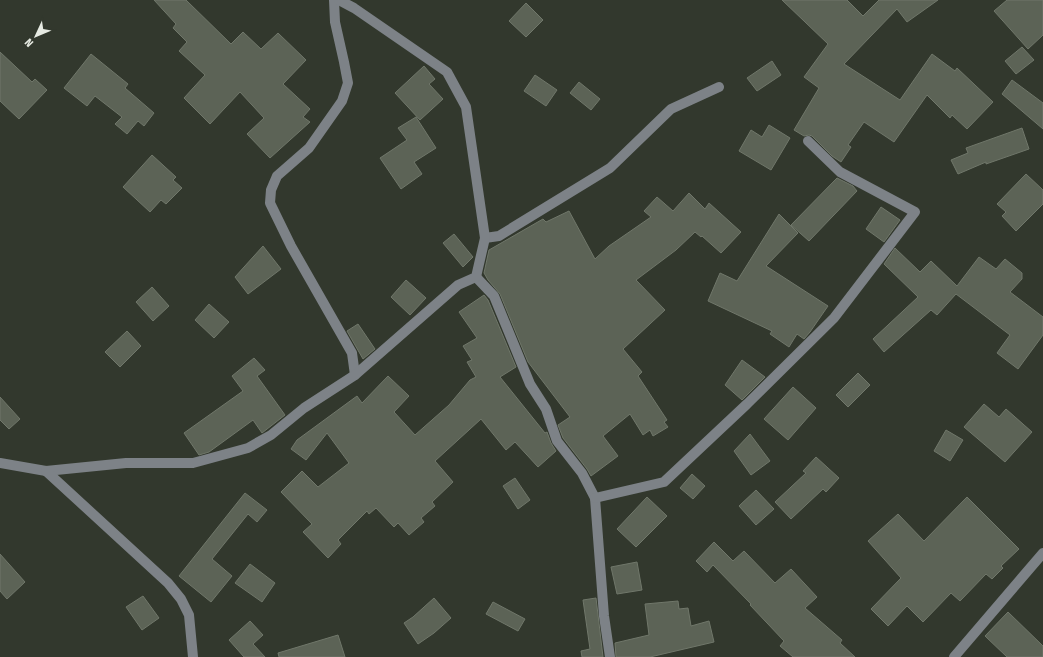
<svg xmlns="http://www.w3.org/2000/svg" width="1043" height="657" viewBox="0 0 1043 657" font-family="'Fira Sans Condensed',sans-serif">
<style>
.building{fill:#5c6356;stroke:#70776a}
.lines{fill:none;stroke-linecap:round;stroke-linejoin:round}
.minor{stroke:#7d8287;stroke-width:10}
</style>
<rect width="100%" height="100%" fill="#32382d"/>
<!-- building -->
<g class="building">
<polygon points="154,0 186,0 231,44 243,32 261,49 278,33 306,60 283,84 310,109 303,117 310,122 270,158 247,134 264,118 240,92 210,124 184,98 205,75 179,51 187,42 173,28 176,24"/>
<polygon points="782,0 847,0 863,16 879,0 938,0 907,22 897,9 844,64 900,100 932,54 955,71 957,68 993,102 967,129 952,115 950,118 927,95 894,142 864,122 848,145 851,147 841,162 832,156 812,136 809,135 804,136 794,130 819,88 804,77 828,44"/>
<polygon points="1007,0 1043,0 1043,35 1028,49 994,11"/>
<polygon points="526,3 543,20 526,37 509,21"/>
<polygon points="1022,47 1034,60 1016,74 1005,61"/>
<polygon points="0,52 32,82 35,79 47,90 19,119 0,101"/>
<polygon points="91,54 128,84 125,88 154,113 144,126 138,121 127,134 115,124 122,117 95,96 87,106 64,88"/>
<polygon points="772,61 781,75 757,91 747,78"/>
<polygon points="424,66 435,79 429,84 443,99 420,120 395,93"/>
<polygon points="535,75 557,90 546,106 524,91"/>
<polygon points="1012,80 1043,103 1043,129 1002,94"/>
<polygon points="579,82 600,99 591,110 570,93"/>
<polygon points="416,117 436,148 414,162 422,174 401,189 380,158 407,140 398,128"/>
<polygon points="769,125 790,138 771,170 739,151 751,130 762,137"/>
<polygon points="1022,128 1029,149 986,164 986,162 958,174 951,160 968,153 966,148"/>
<polygon points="152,155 176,177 173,180 182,188 166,204 161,200 150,212 123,187"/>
<polygon points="1026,174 1043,190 1043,204 1016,231 1002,216 1006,212 997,204"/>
<polygon points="837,178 853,186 857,191 809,241 791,225"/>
<polygon points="689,193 705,209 709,203 741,232 721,253 702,236 701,237 695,232 676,250 636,280 665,310 623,349 642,372 638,376 667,420 664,422 668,427 653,436 650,430 643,435 630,414 603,436 618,456 591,476 587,469 563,438 558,425 570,417 528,362 500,294 488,280 484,273 489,250 543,219 546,222 569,211 595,259 609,246 651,217 644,211 657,197 673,211"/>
<polygon points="881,207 900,220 884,242 866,229"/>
<polygon points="779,214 798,233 766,266 828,306 810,332 804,339 797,334 789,347 770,334 772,331 708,301 720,273 737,281"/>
<polygon points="454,234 473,257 463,267 443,243"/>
<polygon points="263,246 281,269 248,294 235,277"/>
<polygon points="895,248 920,272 931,261 957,286 979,257 996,269 1005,259 1022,273 1022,279 1010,292 1043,317 1043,335 1018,369 997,353 1010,335 956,294 937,315 931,310 884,352 873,339 918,297 884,264"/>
<polygon points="406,280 426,298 410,315 391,297"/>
<polygon points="152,287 169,306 153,321 136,302"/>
<polygon points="484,295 488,300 516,367 500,377 545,433 547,432 551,443 556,451 538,467 515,442 506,450 481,419 435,461 453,482 432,502 435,506 421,518 424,522 409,535 398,523 394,527 376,508 369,514 367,511 338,540 341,544 328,558 303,532 312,524 281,492 302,471 318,487 349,463 327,433 306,460 291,449 297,440 357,396 362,403 388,376 409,396 394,412 415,435 449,405 470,380 476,377 467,362 472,360 463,346 477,338 459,312"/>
<polygon points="209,304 229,322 214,338 195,320"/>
<polygon points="358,324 375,349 363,359 347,331"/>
<polygon points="127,331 141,346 120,367 105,352"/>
<polygon points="254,358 265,370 257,376 285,415 262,433 253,420 209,452 199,455 184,433 243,391 232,376"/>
<polygon points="742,360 765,377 742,400 725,385"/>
<polygon points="858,373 870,385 848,407 836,395"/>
<polygon points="793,387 816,408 788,440 764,419"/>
<polygon points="0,397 20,419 9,429 0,420"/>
<polygon points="984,404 999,417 1006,409 1032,432 1005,462 964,427"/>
<polygon points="946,430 963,440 950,461 934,451"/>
<polygon points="750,434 770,461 751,475 734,451"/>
<polygon points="816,457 839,478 826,492 823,489 791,519 775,502 806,473 803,471"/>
<polygon points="692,474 705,486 693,499 680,488"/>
<polygon points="515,478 530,500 518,509 503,486"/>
<polygon points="756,490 774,509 756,525 739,506"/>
<polygon points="245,493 267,510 257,522 248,514 212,559 232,576 211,602 179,576"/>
<polygon points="647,497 667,516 636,547 617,529"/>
<polygon points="967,497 1019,549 1001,566 1003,568 992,579 986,574 960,601 951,593 923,622 907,606 888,626 871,609 901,578 868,541 898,514 924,541"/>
<polygon points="714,542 733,561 744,551 775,583 791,569 817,597 805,608 842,640 840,643 855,657 793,657 780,646 784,641 750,605 751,604 713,565 707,572 696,561"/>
<polygon points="0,554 25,582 7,599 0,591"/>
<polygon points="637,562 642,590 617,594 611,567"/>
<polygon points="250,564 275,583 262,602 235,583"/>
<polygon points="143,596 159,618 142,630 126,607"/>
<polygon points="434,598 451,618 434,633 418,644 404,623 413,617"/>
<polygon points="596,598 603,657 582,657 581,651 590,649 583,600"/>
<polygon points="678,601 679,609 688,608 691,626 709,621 714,642 650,657 616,657 615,643 649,635 645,604"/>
<polygon points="493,602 525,619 518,631 486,614"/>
<polygon points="1008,612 1043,646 1043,657 1007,657 985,636"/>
<polygon points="250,621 263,635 253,644 265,657 244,657 229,640"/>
<polygon points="338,635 345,657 279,657 278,653"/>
</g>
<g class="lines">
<!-- minor -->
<g class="minor">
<polyline points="334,0 335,22 344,62 348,83 342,101 309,148 277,176 271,190 270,203 291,246 352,353 355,375"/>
<polyline points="485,238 499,236 610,168 671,109 719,87"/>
<polyline points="476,277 494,296 530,384 546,409 557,441 582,473 595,498 604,616 610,657"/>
<polyline points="0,463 46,471 126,463 193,463 248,448 271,435 304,408 355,375 458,285 476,277 485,238 466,107 447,72 354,8 339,0"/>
<polyline points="46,471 168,583 181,599 189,615 193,657"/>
<polyline points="595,498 664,482 747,404 834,318 915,212 840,172 808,141"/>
<polyline points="954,657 1043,553"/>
</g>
</g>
<!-- north arrow -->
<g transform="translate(36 36) rotate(226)" stroke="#32382d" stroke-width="3" paint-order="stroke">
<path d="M0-3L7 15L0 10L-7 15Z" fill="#e6eae2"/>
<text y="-6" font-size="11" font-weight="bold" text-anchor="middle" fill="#e6eae2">N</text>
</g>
</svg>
